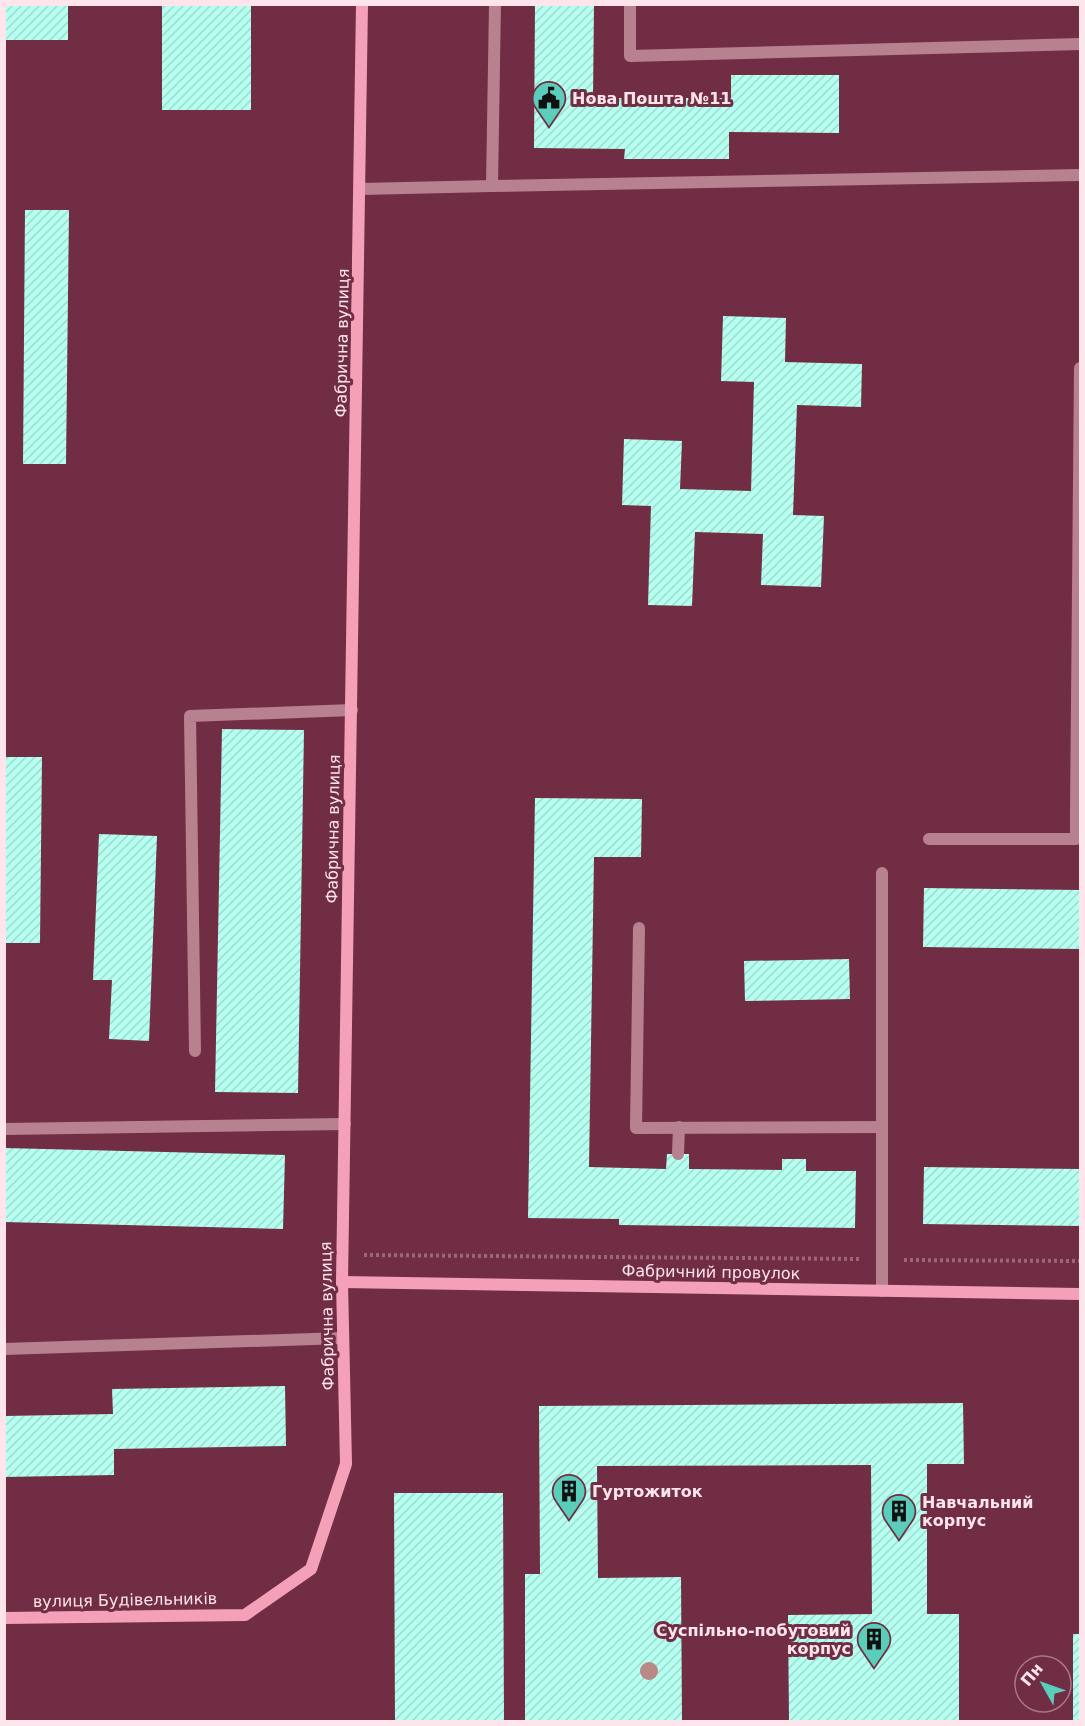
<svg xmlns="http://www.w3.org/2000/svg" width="1085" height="1726" viewBox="0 0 1085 1726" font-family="'DejaVu Sans',sans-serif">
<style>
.building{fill:url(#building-hatch)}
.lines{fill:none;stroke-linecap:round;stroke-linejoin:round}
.path{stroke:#9c6778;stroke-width:4;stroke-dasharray:3 3;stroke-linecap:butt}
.lane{stroke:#b78190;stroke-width:12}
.secondary{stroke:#f5a0b9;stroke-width:12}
.tree{fill:#b98985}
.labels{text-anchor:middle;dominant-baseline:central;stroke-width:6;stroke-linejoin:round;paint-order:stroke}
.poi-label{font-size:16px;font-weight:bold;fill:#fee5eb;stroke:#702d44;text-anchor:start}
.street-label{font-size:16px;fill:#fee5eb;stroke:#702d44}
</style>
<defs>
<pattern id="building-hatch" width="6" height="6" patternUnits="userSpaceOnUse" patternTransform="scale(1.5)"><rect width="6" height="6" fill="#b5fff0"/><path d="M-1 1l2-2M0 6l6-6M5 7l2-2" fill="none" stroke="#a0dace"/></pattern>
</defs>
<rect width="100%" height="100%" fill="#702d44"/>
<!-- building -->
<g class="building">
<rect x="4" y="4" width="64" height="36"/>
<rect x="162" y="4" width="89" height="106"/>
<polygon points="535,4 594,4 593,98 731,98 731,75 839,75 839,133 729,132 729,159 624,159 625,149 534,148"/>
<polygon points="25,210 69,210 66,464 23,464"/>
<polygon points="723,316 786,318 785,362 862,364 861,407 797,405 793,515 824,516 821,587 761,585 763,534 695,532 692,606 648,605 651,506 622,505 624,439 682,441 680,489 751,491 754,382 721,381"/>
<polygon points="222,729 304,730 298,1093 215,1092"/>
<polygon points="4,757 42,757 40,943 4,943"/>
<polygon points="535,798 642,799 641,857 594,857 589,1167 666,1169 667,1154 689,1154 689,1169 782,1170 782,1159 806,1159 806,1171 856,1171 855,1228 619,1225 619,1219 528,1218"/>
<polygon points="99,834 157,836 149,1041 109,1039 112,980 93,980"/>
<polygon points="924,888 1080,890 1080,949 923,947"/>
<polygon points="849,959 850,999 745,1001 744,961"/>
<polygon points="4,1148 285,1155 283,1229 4,1222"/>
<polygon points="924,1167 1080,1169 1080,1226 923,1224"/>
<polygon points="285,1386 286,1446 114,1449 114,1475 4,1477 4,1416 113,1414 112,1389"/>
<polygon points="963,1403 964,1464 927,1464 927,1614 959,1614 959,1722 789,1722 788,1615 872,1614 871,1465 597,1466 598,1578 681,1577 682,1720 525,1722 525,1574 540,1574 539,1406"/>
<polygon points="394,1493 503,1493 504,1722 395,1722"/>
<rect x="1073" y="1634" width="7" height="88"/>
</g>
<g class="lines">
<!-- path -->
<g class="path">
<polyline points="364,1255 861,1259"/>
<polyline points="904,1260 1080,1261"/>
</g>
<!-- lane -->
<g class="lane">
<polyline points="630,4 630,56 1080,44"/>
<polyline points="492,186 1080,175"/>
<polyline points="361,189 492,186 495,4"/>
<polyline points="1080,368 1076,813 1080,813"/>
<polyline points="929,839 1076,839 1076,813"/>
<polyline points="882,873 882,1291"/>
<polyline points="639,928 636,1128 882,1127"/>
<polyline points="195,1051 190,716 352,710"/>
<polyline points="4,1129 345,1124"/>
<polyline points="678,1154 679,1127"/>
<polyline points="4,1349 343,1338"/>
</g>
<!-- secondary -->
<g class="secondary">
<polyline points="342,1282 1080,1294"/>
<polyline points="4,1618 245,1615 311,1569 346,1464 342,1282 362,4"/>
</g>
</g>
<!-- trees -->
<circle class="tree" cx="649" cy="1671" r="9"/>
<!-- icons -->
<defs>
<symbol id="civic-pin" viewBox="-11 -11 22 30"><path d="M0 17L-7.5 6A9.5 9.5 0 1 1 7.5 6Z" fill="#5bcebb" stroke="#702d44"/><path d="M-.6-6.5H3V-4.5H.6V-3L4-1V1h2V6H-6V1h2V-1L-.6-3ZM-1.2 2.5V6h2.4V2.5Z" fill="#111"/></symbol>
<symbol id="building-pin" viewBox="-11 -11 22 30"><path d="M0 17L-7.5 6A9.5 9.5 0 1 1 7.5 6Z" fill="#5bcebb" stroke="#702d44"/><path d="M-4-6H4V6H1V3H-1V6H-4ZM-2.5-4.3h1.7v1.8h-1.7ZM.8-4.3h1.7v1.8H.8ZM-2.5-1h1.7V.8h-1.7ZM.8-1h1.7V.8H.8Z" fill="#111"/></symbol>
</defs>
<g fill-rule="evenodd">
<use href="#civic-pin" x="530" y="79" width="38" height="52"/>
<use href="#building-pin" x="550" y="1472" width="38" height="52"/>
<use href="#building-pin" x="880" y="1492" width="38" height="52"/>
<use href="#building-pin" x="855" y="1620" width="38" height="52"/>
</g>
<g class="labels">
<!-- poi labels -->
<g class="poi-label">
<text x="572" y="98">Нова Пошта №11</text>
<text x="592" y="1491">Гуртожиток</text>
<text x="922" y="1502">Навчальний<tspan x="922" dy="18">корпус</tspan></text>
<text x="851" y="1630" text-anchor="end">Суспільно-побутовий<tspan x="851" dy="18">корпус</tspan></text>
</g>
<!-- street labels -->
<g class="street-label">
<text transform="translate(342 343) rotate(-89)">Фабрична вулиця</text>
<text transform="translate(333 829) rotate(-89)">Фабрична вулиця</text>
<text transform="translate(711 1272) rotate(1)">Фабричний провулок</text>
<text transform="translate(327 1316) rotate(-91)">Фабрична вулиця</text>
<text transform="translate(125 1600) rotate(-1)">вулиця Будівельників</text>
</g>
</g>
<!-- border -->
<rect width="1085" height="1726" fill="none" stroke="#fee5eb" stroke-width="12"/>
<!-- north arrow -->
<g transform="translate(1043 1684) rotate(310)"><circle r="28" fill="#702d44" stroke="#a97787" stroke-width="1.5"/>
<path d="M0-4.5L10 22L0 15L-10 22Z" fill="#5bcebb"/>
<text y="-9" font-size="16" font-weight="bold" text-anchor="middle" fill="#fee5eb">Пн</text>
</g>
</svg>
